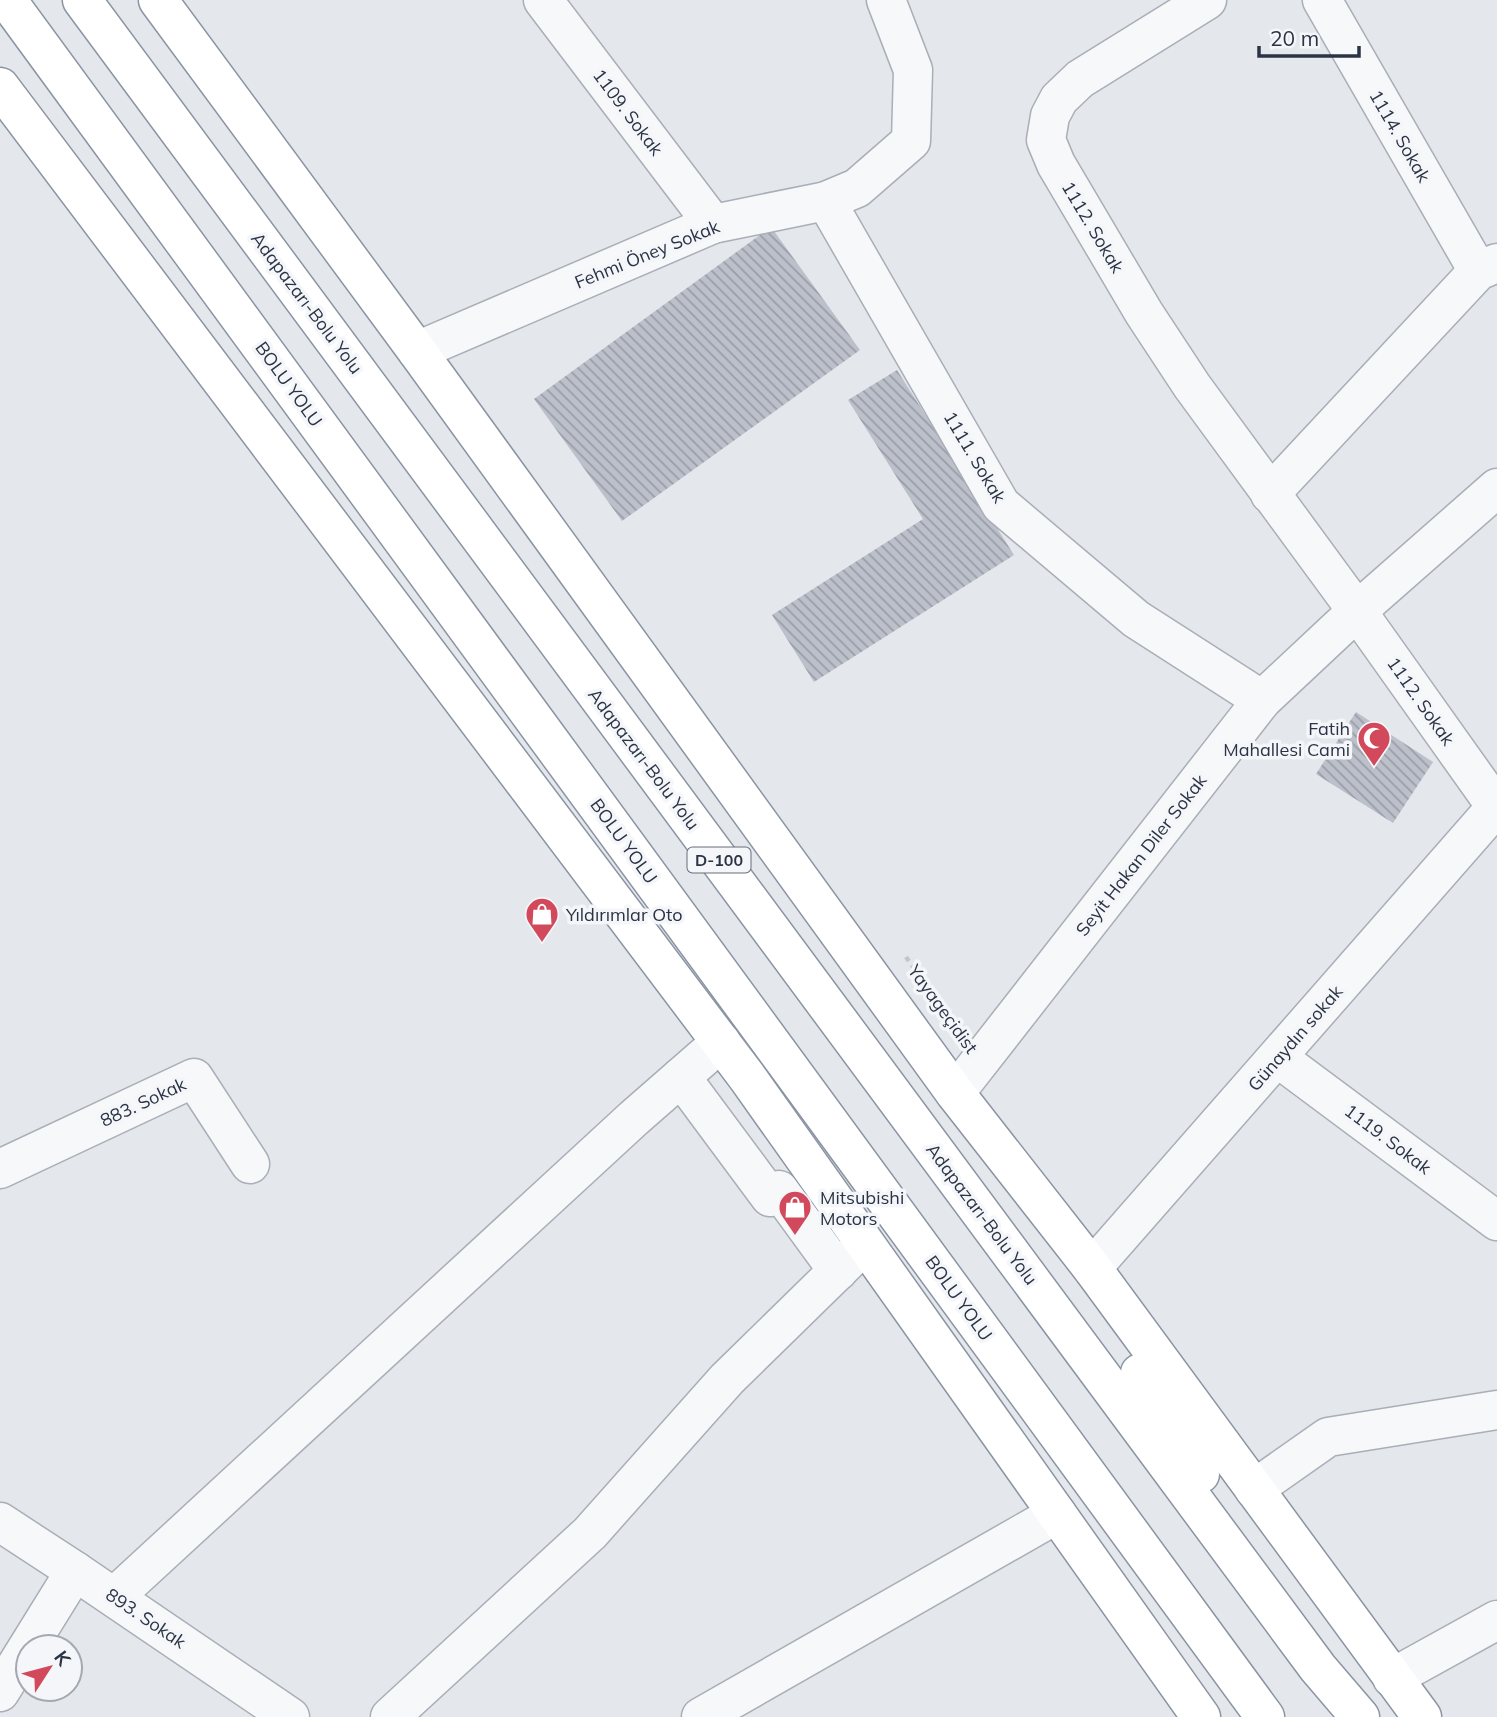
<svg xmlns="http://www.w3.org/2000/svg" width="1497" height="1717" viewBox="0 0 1497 1717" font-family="Mulish,sans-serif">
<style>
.building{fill:url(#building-back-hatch)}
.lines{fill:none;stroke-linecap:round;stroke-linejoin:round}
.minor-casing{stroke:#a9aeb7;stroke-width:41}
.highway-casing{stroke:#8b94a3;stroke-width:41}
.path{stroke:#c2c5cb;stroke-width:4.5;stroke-dasharray:5 5;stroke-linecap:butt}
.minor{stroke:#f7f8fa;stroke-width:38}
.highway{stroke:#fff;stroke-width:38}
.labels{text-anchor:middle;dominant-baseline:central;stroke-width:7;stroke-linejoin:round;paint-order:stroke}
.shield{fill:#f4f6f9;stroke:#676e7b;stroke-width:2}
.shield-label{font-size:16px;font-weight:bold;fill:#2b3445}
.street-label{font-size:18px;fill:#2b3445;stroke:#f4f6f9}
.poi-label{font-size:18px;fill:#2b3445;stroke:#f4f6f9;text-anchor:start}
</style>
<defs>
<pattern id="building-back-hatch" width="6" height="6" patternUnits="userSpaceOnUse" patternTransform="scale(1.75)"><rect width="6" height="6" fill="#bbc0ca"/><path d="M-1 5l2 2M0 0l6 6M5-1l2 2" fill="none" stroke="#989da6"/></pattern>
</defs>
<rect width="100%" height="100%" fill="#e4e7ec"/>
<!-- building -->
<g class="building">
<polygon points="771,227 860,350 622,521 534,399"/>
<polygon points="897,370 1014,555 814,682 772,615 923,519 848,400"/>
<polygon points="1356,712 1433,762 1393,823 1316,774"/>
</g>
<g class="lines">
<defs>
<g id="minor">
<polyline points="543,0 713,224"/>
<polyline points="1207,0 1080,79 1059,99 1050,116 1046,140 1056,164 1144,313 1192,386 1357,611 1497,808"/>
<polyline points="1322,0 1478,271"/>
<polyline points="826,201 1001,505 1136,619 1262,700"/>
<polyline points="417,351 713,224 826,201 857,188 911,141 913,70 886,0"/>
<polyline points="1270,494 1478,271 1497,263"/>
<polyline points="1278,1058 1497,1221"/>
<polyline points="681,1077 770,1197 779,1190 838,1271"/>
<polyline points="955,1093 1262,700 1357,611 1497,488"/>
<polyline points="0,1169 194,1078 250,1164"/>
<polyline points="1092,1268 1497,806"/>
<polyline points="1254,1489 1328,1437 1497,1410"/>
<polyline points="0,1522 75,1571 290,1717"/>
<polyline points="114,1597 634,1118 721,1042"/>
<polyline points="1392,1678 1497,1620"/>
<polyline points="0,1692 75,1571"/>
<polyline points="390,1717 590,1533 727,1379 864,1245"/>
<polyline points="701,1717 1057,1514"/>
</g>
<g id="highway">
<polyline points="7,0 1265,1717"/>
<polyline points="82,0 1318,1668 1360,1717"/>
<polyline points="158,0 417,351 955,1093 1092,1268 1422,1717"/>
<polyline points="0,87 747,1077 1201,1717"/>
<polyline points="1140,1373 1200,1474"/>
</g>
</defs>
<!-- minor casing -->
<use href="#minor" class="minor-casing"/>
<!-- highway casing -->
<use href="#highway" class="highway-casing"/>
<!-- path -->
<polyline class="path" points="906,957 959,1030"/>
<!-- minor -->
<use href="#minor" class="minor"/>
<!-- highway -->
<use href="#highway" class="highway"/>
</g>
<!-- icons -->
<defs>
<symbol id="mosque-pin" viewBox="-11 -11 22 30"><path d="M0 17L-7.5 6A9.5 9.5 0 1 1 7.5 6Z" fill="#d1495b" stroke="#f4f6f9"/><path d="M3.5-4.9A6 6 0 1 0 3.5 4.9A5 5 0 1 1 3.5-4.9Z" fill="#fff"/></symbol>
<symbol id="shop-pin" viewBox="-11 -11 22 30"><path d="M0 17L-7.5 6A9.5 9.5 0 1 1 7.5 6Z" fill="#d1495b" stroke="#f4f6f9"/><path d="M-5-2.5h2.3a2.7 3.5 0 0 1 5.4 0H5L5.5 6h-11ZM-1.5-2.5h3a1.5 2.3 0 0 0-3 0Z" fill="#fff"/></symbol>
</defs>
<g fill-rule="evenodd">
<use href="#mosque-pin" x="1355" y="719" width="38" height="52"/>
<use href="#shop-pin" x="523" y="895" width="38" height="52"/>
<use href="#shop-pin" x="776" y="1188" width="38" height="52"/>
</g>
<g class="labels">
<!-- shield labels -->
<rect class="shield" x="687.5" y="847.5" width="63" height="25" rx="5"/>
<g class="shield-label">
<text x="719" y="860">D-100</text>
</g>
<!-- street labels -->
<g class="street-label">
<text transform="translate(628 112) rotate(53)">1109. Sokak</text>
<text transform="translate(1400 136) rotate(60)">1114. Sokak</text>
<text transform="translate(1093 227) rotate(59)">1112. Sokak</text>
<text transform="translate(647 254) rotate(-22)">Fehmi Öney Sokak</text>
<text transform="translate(307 303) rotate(53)">Adapazarı-Bolu Yolu</text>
<text transform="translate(289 384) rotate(54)">BOLU YOLU</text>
<text transform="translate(975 457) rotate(59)">1111. Sokak</text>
<text transform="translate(1421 701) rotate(55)">1112. Sokak</text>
<text transform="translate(644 759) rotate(53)">Adapazarı-Bolu Yolu</text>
<text transform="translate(624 841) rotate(54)">BOLU YOLU</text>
<text transform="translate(1141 855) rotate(-52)">Seyit Hakan Diler Sokak</text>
<text transform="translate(943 1009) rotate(54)">Yayageçidist</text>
<text transform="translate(1295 1038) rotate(-49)">Günaydın sokak</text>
<text transform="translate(143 1102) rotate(-25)">883. Sokak</text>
<text transform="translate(1388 1139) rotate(37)">1119. Sokak</text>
<text transform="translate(982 1214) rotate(53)">Adapazarı-Bolu Yolu</text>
<text transform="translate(959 1298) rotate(54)">BOLU YOLU</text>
<text transform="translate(146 1618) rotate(34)">893. Sokak</text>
</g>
<!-- poi labels -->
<g class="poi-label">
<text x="1350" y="728" text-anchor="end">Fatih<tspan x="1350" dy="21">Mahallesi Cami</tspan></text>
<text x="566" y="914">Yıldırımlar Oto</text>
<text x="820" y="1197">Mitsubishi<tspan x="820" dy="21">Motors</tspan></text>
</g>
</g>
<!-- north arrow -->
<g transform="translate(49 1668) rotate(54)"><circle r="33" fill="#f4f6f9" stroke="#a4a8b1" stroke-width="2"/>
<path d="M0-5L12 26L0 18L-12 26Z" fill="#d1495b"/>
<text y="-10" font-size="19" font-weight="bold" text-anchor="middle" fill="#2b3445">K</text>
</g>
<!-- scale -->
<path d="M1259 46v10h100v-10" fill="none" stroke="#2b3445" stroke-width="3.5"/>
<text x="1270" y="46" font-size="21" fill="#2b3445" stroke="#f4f6f9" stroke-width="5" paint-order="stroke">20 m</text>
</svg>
